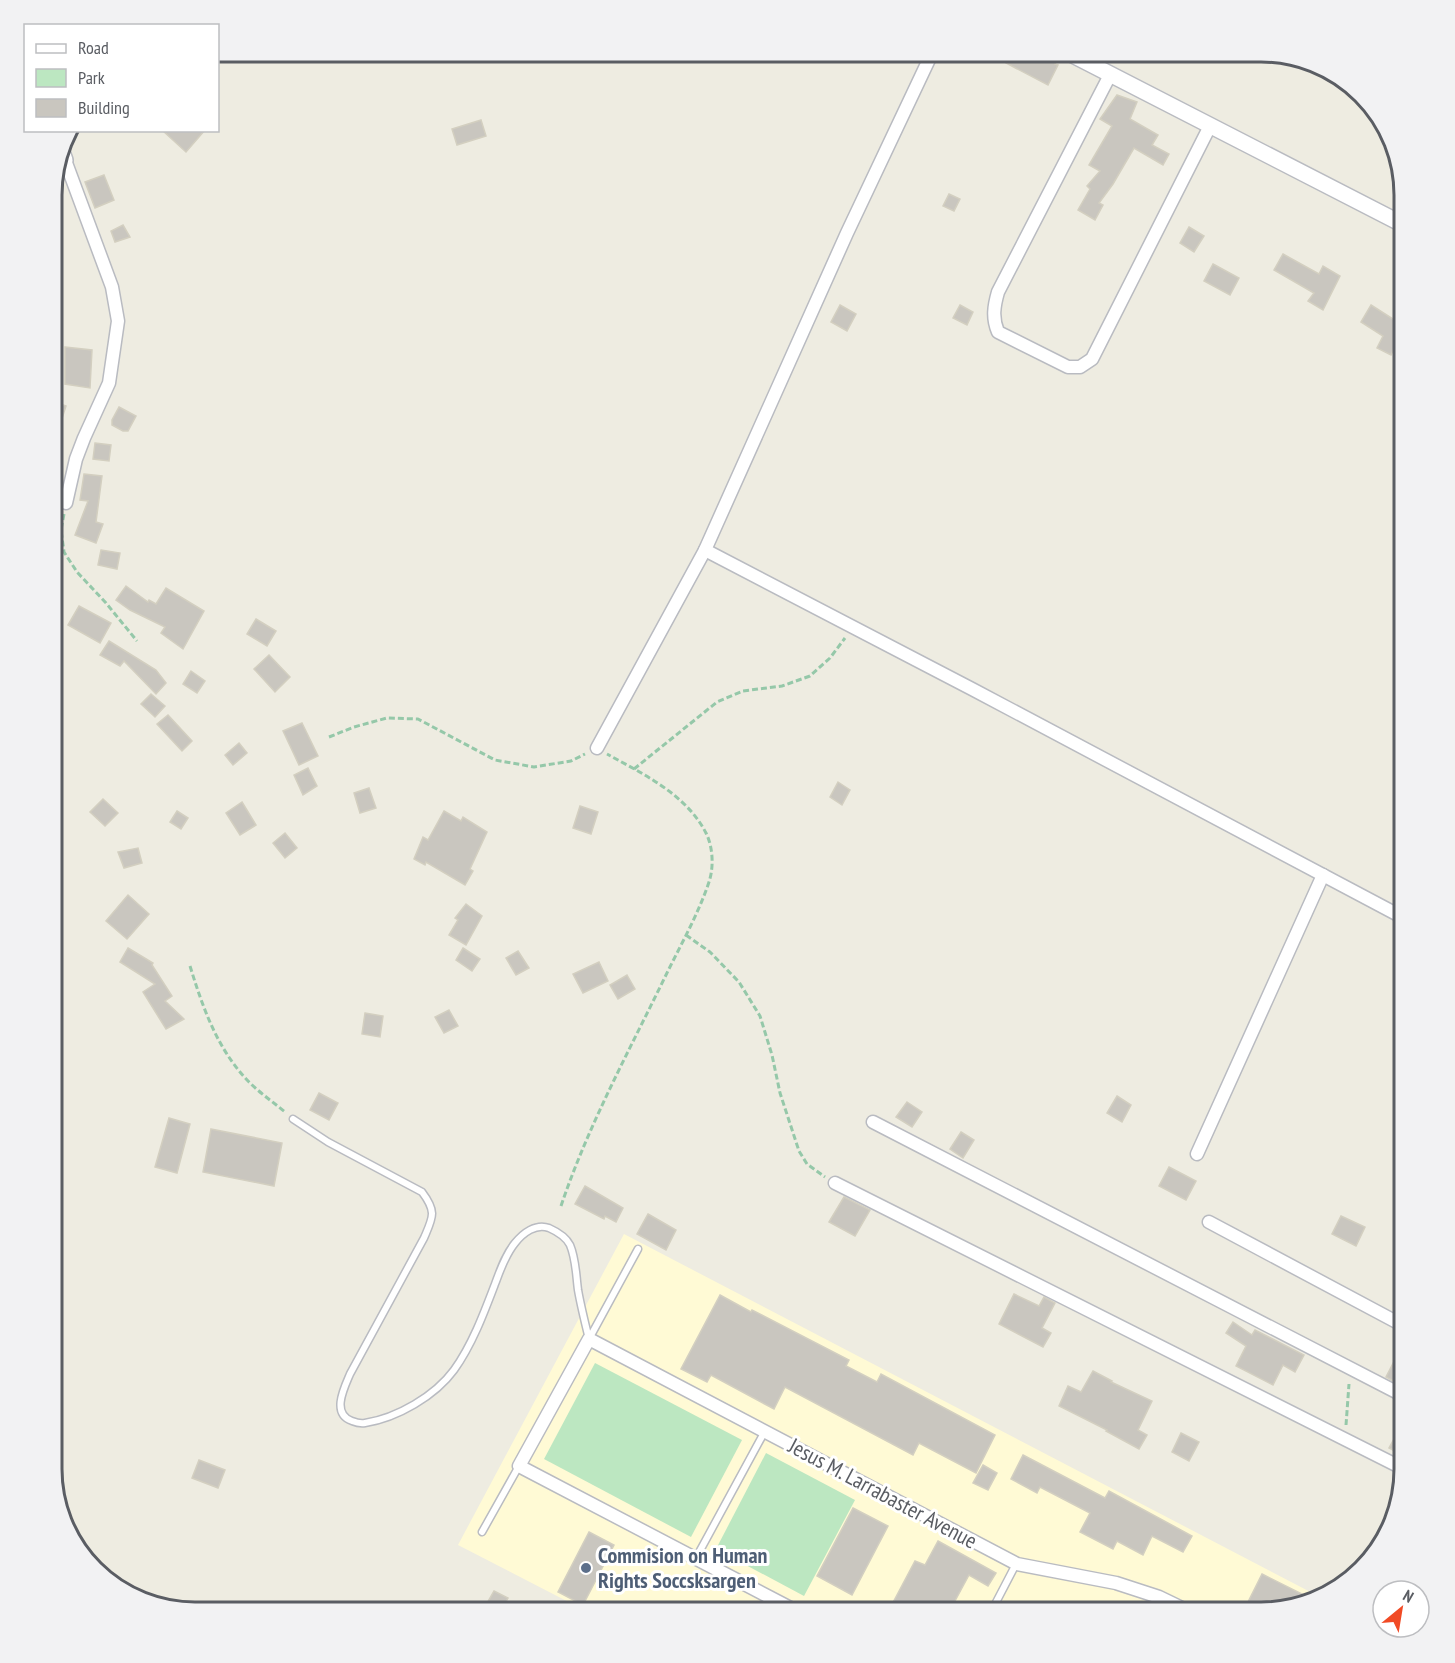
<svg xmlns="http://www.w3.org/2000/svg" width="1455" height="1663" viewBox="0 0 1455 1663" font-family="'PT Sans Narrow',sans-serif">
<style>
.commercial{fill:#fffad5}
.green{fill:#bce7c1}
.building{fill:#c9c6bf;stroke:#d3cfc0;stroke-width:1.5}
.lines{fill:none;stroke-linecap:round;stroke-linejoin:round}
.service-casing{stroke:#b9bbc1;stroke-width:9}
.minor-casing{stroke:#b9bbc1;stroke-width:15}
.tertiary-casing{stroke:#b9bbc1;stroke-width:18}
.path{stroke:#95c8a9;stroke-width:3;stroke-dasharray:6 3;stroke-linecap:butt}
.service{stroke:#fff;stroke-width:6}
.minor{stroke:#fff;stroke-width:12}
.tertiary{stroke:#fff;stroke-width:15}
.service-dot{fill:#5c6f8a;stroke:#fff;stroke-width:2}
.labels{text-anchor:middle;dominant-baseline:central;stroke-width:6;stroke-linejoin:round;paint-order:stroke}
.street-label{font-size:22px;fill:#5a5d63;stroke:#fff}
.service-label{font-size:22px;font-weight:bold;fill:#4e5e75;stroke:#fff;text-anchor:start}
.rim{fill:none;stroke:#5a5d63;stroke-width:3}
</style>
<rect width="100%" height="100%" fill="#eeece1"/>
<!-- commercial -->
<polygon class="commercial" points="624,1234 1320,1597 1306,1604 1261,1612 588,1612 458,1545"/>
<!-- green -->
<g class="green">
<polygon points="595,1363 742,1440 691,1537 544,1459"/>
<polygon points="766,1453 855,1500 804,1596 716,1549"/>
</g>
<!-- building -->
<g class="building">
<polygon points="1012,51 1036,51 1056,61 1055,64 1058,65 1048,85 1006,63"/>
<polygon points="1117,95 1137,102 1130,119 1158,135 1152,145 1169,154 1163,165 1134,148 1113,184 1099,203 1103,205 1095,220 1078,210 1090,189 1087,186 1100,171 1089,165 1112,126 1100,119"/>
<polygon points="481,120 486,136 457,145 452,129"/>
<polygon points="162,130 205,130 186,152"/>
<polygon points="104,175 114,200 95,208 85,182"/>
<polygon points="949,194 960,199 954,211 943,206"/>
<polygon points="123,225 130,237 115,242 111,231"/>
<polygon points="1189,227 1204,236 1194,252 1180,243"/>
<polygon points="1283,254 1319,274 1323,266 1340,276 1323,310 1308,301 1314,293 1274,270"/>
<polygon points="1213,264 1239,278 1230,295 1204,281"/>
<polygon points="840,305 856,314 847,331 831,322"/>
<polygon points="960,305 973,312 967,325 953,318"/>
<polygon points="1371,305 1404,326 1391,355 1377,348 1383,336 1361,322"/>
<polygon points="65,347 92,350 90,388 65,384"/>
<polygon points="51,401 66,406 54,443 51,442"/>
<polygon points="119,407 136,416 128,431 123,431 112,425 112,420"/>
<polygon points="95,443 111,445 109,461 93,459"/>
<polygon points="84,474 102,476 96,522 103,524 96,543 75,535 88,501 80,500"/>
<polygon points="101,550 120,553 117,569 98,565"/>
<polygon points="126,586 148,602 149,600 156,604 166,588 204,611 183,649 161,633 165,627 130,610 116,600"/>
<polygon points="79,606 111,623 100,643 68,625"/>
<polygon points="256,619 276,631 267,646 247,634"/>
<polygon points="109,641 156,670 166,683 156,694 124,661 120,666 100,655"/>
<polygon points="269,655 290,677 275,692 254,669"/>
<polygon points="191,671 205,681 197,693 183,684"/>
<polygon points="151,694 165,706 155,717 141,704"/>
<polygon points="168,715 192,741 182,751 157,724"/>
<polygon points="302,723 318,756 299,765 283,731"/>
<polygon points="239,743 247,753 233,765 225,755"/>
<polygon points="308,768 317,786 303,795 294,775"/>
<polygon points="838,782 850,790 842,805 830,797"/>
<polygon points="369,788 376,808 360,813 354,793"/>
<polygon points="103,799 118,813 105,826 90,812"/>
<polygon points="242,802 256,825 240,835 226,813"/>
<polygon points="580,806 598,812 591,834 573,828"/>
<polygon points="177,811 188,818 181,829 170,822"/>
<polygon points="444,811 461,821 463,817 487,832 470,869 473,871 465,885 426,862 425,865 414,859 423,837 428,840"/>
<polygon points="285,833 297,848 285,858 273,843"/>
<polygon points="138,848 142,863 124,868 118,852"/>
<polygon points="128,895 149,914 127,939 106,921"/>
<polygon points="466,904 482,916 466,945 449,935 458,920 455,918"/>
<polygon points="128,948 153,963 152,965 172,996 165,1001 184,1019 166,1029 143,992 155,984 120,962"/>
<polygon points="463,948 480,959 472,971 456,960"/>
<polygon points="518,951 529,968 516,975 506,958"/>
<polygon points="599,962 608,981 583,993 573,974"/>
<polygon points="627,975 635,989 618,999 610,985"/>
<polygon points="449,1010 458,1026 444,1033 435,1017"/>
<polygon points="365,1013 383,1016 380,1037 362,1034"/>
<polygon points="319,1093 338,1103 329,1120 310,1110"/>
<polygon points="1117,1096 1131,1105 1122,1122 1107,1113"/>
<polygon points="907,1102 922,1112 912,1127 896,1117"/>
<polygon points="169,1118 190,1124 177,1173 155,1167"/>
<polygon points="211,1129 282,1143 274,1186 203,1172"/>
<polygon points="961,1132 974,1140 963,1158 950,1149"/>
<polygon points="1169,1167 1196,1181 1186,1200 1159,1186"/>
<polygon points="585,1186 623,1208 616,1222 605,1216 604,1219 575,1204"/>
<polygon points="844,1197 870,1210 855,1236 829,1222"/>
<polygon points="648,1214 676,1230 666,1250 637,1234"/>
<polygon points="1341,1216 1365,1227 1356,1246 1332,1234"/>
<polygon points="1014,1294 1039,1306 1044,1297 1055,1303 1042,1328 1051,1333 1043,1347 999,1324"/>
<polygon points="720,1295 751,1312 752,1310 849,1360 846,1366 877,1382 881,1374 995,1435 976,1473 919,1443 913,1455 785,1387 774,1409 711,1375 707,1382 681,1369"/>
<polygon points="1233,1322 1252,1335 1255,1330 1304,1355 1295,1372 1283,1365 1273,1385 1236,1366 1246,1346 1226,1333"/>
<polygon points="1404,1342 1404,1387 1386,1377"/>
<polygon points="1093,1371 1112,1381 1111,1382 1152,1401 1138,1430 1147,1435 1139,1449 1106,1431 1107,1430 1059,1406 1068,1386 1081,1392"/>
<polygon points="1404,1421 1404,1456 1389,1448"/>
<polygon points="1181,1433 1199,1442 1189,1461 1172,1452"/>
<polygon points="1023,1455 1105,1498 1109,1491 1192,1536 1183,1552 1152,1536 1143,1555 1117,1541 1113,1549 1080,1532 1090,1513 1040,1487 1037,1493 1011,1479"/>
<polygon points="199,1460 225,1470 218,1488 192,1478"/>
<polygon points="983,1465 997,1473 988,1490 973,1483"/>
<polygon points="853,1508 888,1526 852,1595 817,1576"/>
<polygon points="589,1532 614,1545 583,1605 558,1592"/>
<polygon points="938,1541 996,1573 988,1586 969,1575 949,1612 888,1612 915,1561 925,1565"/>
<polygon points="1262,1574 1314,1600 1306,1604 1261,1612 1243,1612"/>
<polygon points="494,1591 508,1598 500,1612 482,1612"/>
</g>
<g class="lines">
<defs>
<g id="service">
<path d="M293 1119 328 1142 422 1192C437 1212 433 1217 424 1238L350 1374C344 1388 331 1414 352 1421 357 1423 360 1424 365 1423 397 1418 435 1396 454 1370 472 1345 484 1313 495 1284 500 1271 505 1255 515 1243 523 1233 536 1223 549 1228 558 1232 566 1237 570 1245 576 1259 576 1275 578 1290 581 1307 585 1323 589 1339"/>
<polyline points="589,1339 638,1249"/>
<polyline points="482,1532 519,1466"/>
<polyline points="696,1558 765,1431"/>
<polyline points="991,1612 1016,1564"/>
</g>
<g id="minor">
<path d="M1110 75 998 292C994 306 992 318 998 332L1068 367H1080L1092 359 1210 126"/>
<polyline points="65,160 112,287 118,321 109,383 84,438 76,459 66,503"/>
<polyline points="705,550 972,689 1404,918"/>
<polyline points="597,748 705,550 847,233 933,51"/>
<polyline points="873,1122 1404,1396"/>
<polyline points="1197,1154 1323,875"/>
<polyline points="835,1183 1404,1469"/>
<polyline points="1209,1222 1404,1326"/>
<polyline points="798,1612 519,1466 589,1339 1017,1564 1116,1583 1159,1597 1190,1612"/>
</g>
<g id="tertiary">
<polyline points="1065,51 1404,225"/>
<polyline points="53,180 65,160 61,149"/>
</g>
</defs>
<!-- service casing -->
<use href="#service" class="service-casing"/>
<!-- minor casing -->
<use href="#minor" class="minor-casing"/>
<!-- tertiary casing -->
<use href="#tertiary" class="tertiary-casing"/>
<!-- path -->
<g class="path">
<polyline points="64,514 61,530 64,552 77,572 106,603 137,641"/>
<polyline points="329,737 354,727 387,718 418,719 495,760 534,767 571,761 585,754"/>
<polyline points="634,769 717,702 743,691 782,686 810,676 830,658 845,638"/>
<polyline points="686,935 710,952 739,982 760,1016 772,1055 780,1093 799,1151 807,1164 825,1177"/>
<path d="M190 966C203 1008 217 1049 249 1082 260 1093 273 1102 285 1112"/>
<path d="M561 1206C588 1126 628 1053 665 977 680 946 698 915 709 882 714 867 713 847 706 833 686 794 643 774 607 754"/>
<polyline points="1346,1425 1349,1384"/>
</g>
<!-- service -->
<use href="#service" class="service"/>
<!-- minor -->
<use href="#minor" class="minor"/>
<!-- tertiary -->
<use href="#tertiary" class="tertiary"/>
</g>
<!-- markers -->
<circle class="service-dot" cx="586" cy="1568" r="6"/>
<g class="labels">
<!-- street labels -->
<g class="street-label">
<text transform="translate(883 1493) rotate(28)">Jesus M. Larrabaster Avenue</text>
</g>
<!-- service labels -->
<g class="service-label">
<text x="598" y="1555">Commision on Human<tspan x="598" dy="25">Rights Soccsksargen</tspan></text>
</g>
</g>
<!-- crop -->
<path d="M0 0H1455V1663H0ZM195 62H1261A133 133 0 0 1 1394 195V1469A133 133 0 0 1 1261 1602H195A133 133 0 0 1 62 1469V195A133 133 0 0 1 195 62Z" fill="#f2f2f3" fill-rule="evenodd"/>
<path class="rim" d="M195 62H1261A133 133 0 0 1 1394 195V1469A133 133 0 0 1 1261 1602H195A133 133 0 0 1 62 1469V195A133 133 0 0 1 195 62Z"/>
<!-- legend -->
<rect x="24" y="24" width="195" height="108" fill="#ffffff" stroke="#bdbec1" stroke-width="1.5"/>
<rect x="36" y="44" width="30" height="9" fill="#ffffff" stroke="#bdbec1" stroke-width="1.5"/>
<text x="78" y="54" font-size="18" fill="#5a5d63">Road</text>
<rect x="36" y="69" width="30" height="18" fill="#bce7c1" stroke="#bdbec1" stroke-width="1.5"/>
<text x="78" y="84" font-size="18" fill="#5a5d63">Park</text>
<rect x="36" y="99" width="30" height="18" fill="#c9c6bf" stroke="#bdbec1" stroke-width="1.5"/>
<text x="78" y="114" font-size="18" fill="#5a5d63">Building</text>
<!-- north arrow -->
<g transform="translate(1401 1609) rotate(30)"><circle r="28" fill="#ffffff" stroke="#bdbec1" stroke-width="1.5"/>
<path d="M0-4.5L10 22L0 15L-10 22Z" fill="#f14a25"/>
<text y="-9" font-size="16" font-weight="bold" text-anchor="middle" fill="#5a5d63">N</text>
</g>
</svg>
